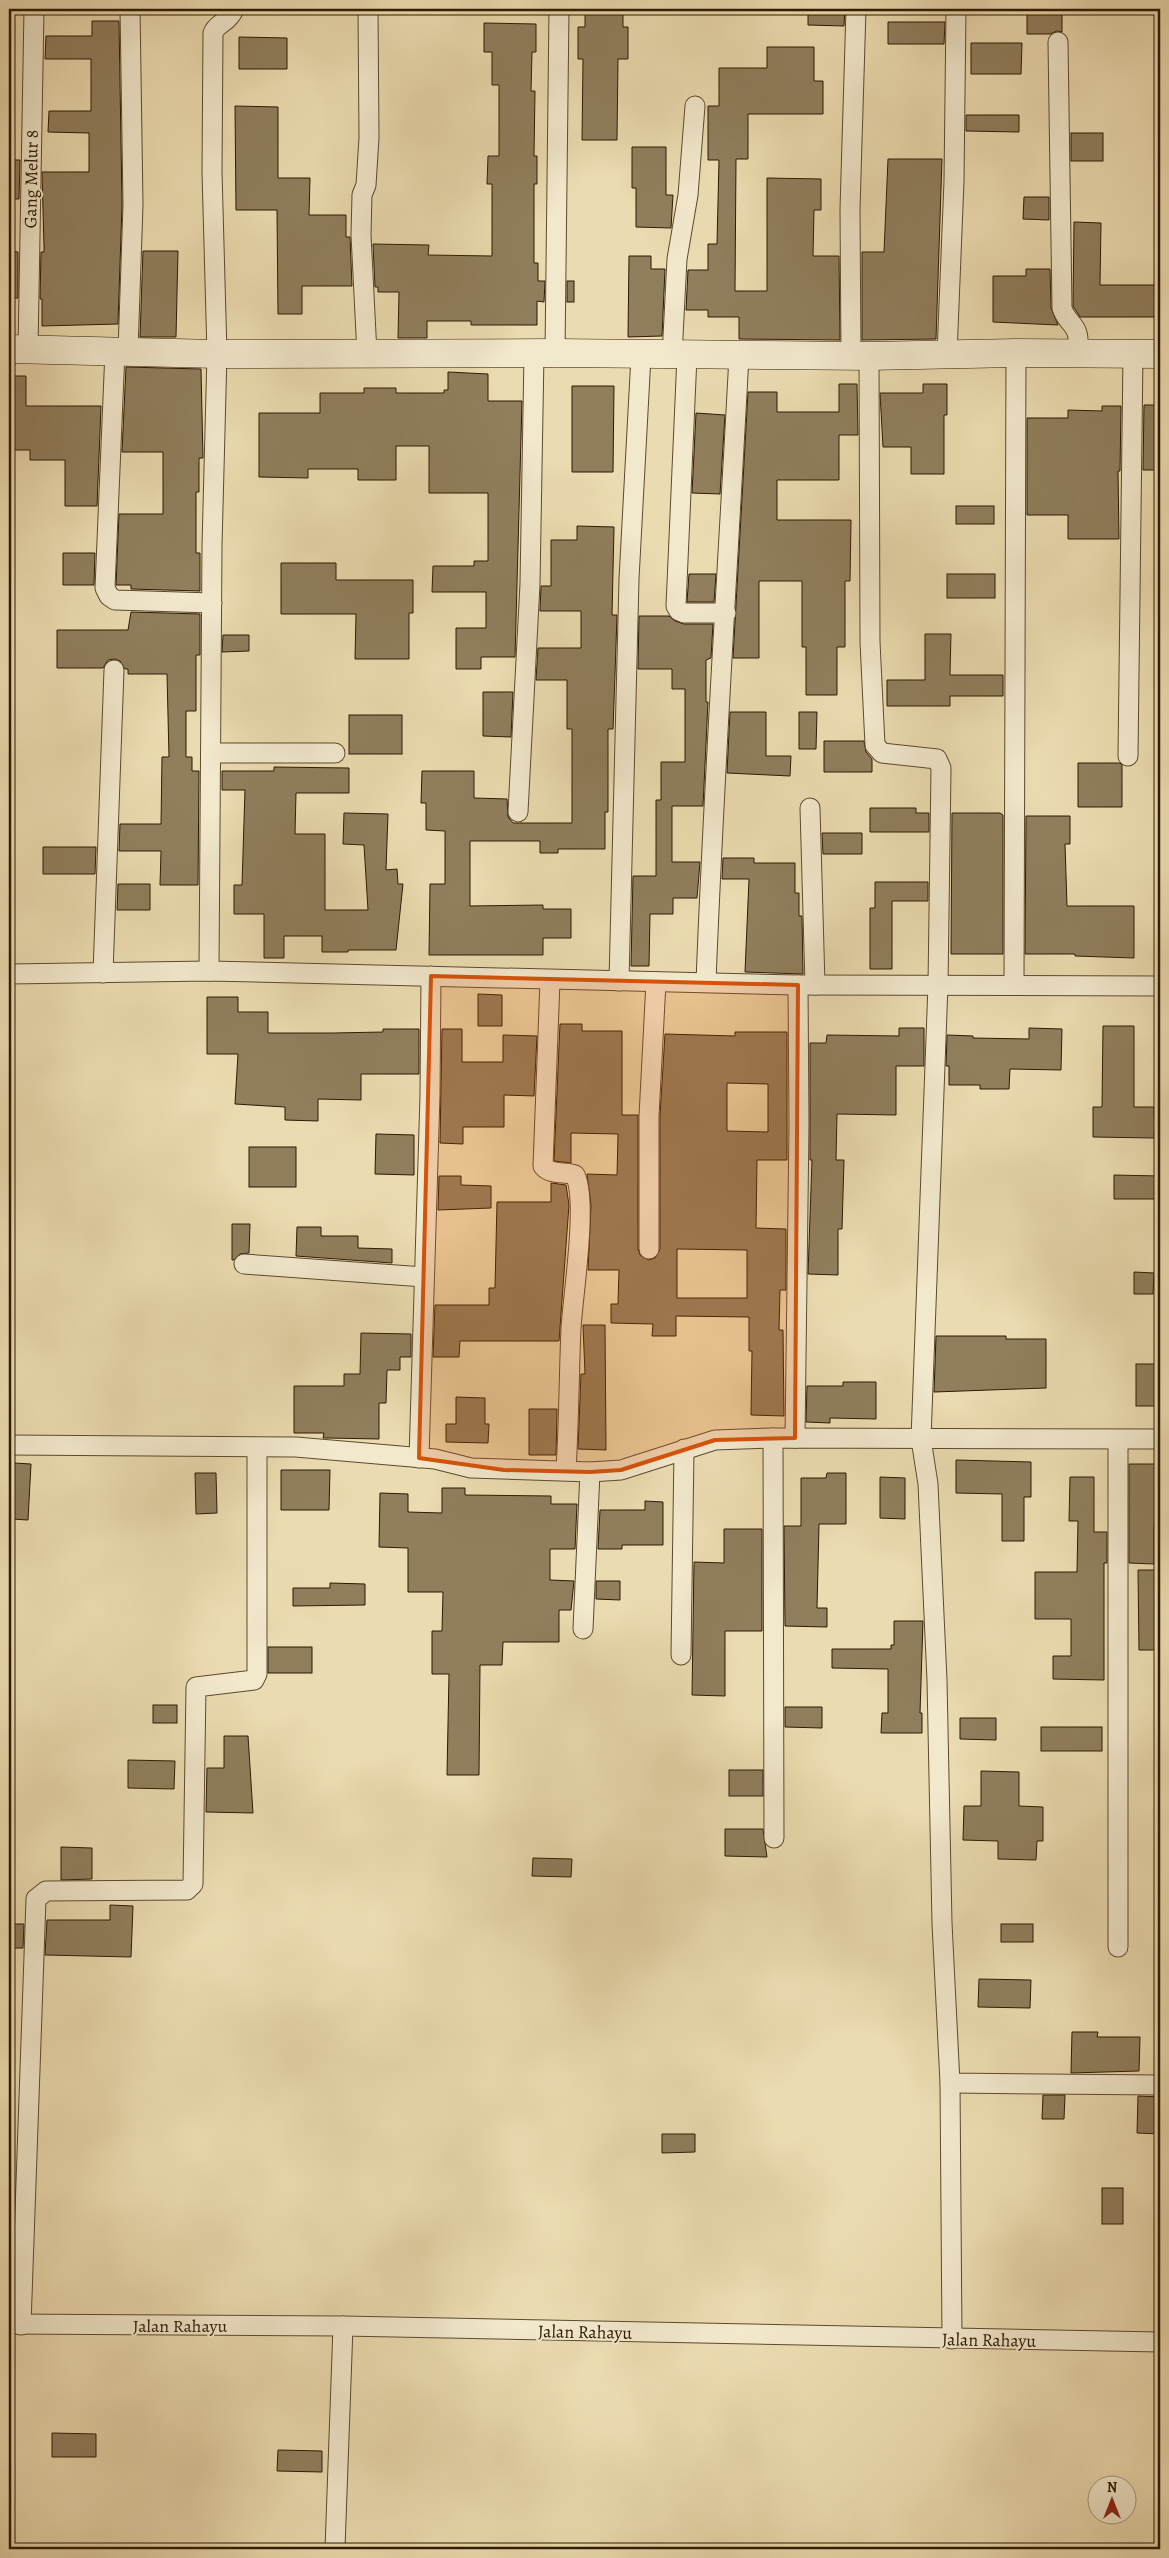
<svg xmlns="http://www.w3.org/2000/svg" width="1169" height="2558" viewBox="0 0 1169 2558" font-family="Alegreya,serif">
<style>
.building{fill:#907e5d;stroke:#2d1a03;fill-rule:evenodd}
.lines{fill:none;stroke-linecap:round;stroke-linejoin:round}
.street-casing{stroke:#5c4a2e;stroke-width:21}
.secondary-casing{stroke:#2d1a03;stroke-width:29}
.street{stroke:#f2e8cc;stroke-width:19}
.secondary{stroke:#f2e8cc;stroke-width:28}
.marked{fill:#d5530b;fill-opacity:0.2;stroke:#d5530b;stroke-width:4;stroke-linejoin:round}
.labels{text-anchor:middle;dominant-baseline:central;stroke-width:4;stroke-linejoin:round;paint-order:stroke}
.street-label{font-size:18px;fill:#2d1a03;stroke:#f2e8cc}
</style>
<rect width="100%" height="100%" fill="#ebdbb0"/>
<filter id="stains"><feTurbulence type="fractalNoise" baseFrequency=".004" numOctaves="4"/><feColorMatrix values="0 0 0 0 .2 0 0 0 0 .09 0 0 0 0 .02 0 0 0 .5 -.17"/></filter>
<radialGradient id="worn" r=".72"><stop offset=".6" stop-color="#630" stop-opacity="0"/><stop offset="1" stop-color="#630" stop-opacity=".3"/></radialGradient>
<!-- building -->
<g class="building">
<polygon points="585,9 623,9 623,27 628,27 628,59 618,59 617,140 582,140 583,59 578,59 578,27 585,27"/>
<polygon points="808,9 845,9 844,26 808,25"/>
<polygon points="1027,9 1062,9 1062,32 1057,31 1050,34 1027,34"/>
<polygon points="92,21 119,21 122,205 118,324 42,326 42,299 40,299 41,252 44,252 44,247 42,172 89,172 89,133 48,132 49,111 91,111 91,59 45,59 46,36 92,36"/>
<polygon points="888,22 945,22 944,44 888,44"/>
<polygon points="484,23 536,24 536,52 532,52 531,91 535,91 534,156 537,156 537,184 534,184 534,263 538,263 538,281 545,281 544,302 537,301 537,325 471,325 471,321 427,321 427,338 398,338 399,292 378,292 378,287 375,287 373,244 429,245 428,255 492,256 492,184 487,184 488,156 499,156 499,85 492,85 492,52 484,52"/>
<polygon points="239,37 287,38 287,69 239,69"/>
<polygon points="971,43 1022,43 1021,74 971,74"/>
<polygon points="767,47 814,47 814,81 823,81 823,114 748,114 748,159 736,159 735,291 767,291 767,178 821,179 821,210 814,210 813,256 839,256 840,340 739,339 739,317 708,317 708,310 686,310 688,270 708,270 708,244 717,244 719,160 708,160 708,106 719,106 719,68 767,68"/>
<polygon points="235,106 278,107 278,178 310,178 309,215 346,215 346,237 350,237 352,286 302,286 302,314 278,314 277,210 236,210"/>
<polygon points="966,115 1019,115 1019,132 966,131"/>
<rect x="1071" y="133" width="32" height="28"/>
<polygon points="632,147 666,147 666,195 673,195 671,228 636,227 636,188 632,188"/>
<polygon points="888,159 942,159 936,339 862,340 862,252 884,252"/>
<polygon points="9,160 20,160 19,199 9,199"/>
<polygon points="1024,197 1049,197 1049,220 1023,219"/>
<polygon points="1074,222 1101,223 1100,285 1160,285 1160,317 1080,317 1073,306"/>
<polygon points="9,251 18,252 18,298 9,298"/>
<polygon points="143,251 178,251 176,337 140,337"/>
<polygon points="629,256 651,256 651,269 665,269 662,336 628,337"/>
<polygon points="1026,269 1050,269 1051,308 1058,325 993,322 993,276 1026,276"/>
<rect x="567" y="281" width="7" height="21"/>
<polygon points="126,367 201,369 203,458 199,458 199,492 196,492 196,553 200,553 200,591 131,589 131,585 116,585 119,514 163,514 163,452 122,452"/>
<polygon points="448,372 488,374 488,401 522,401 515,657 481,657 481,669 456,669 456,628 486,628 486,592 432,592 433,566 474,566 474,561 488,561 488,493 429,493 429,446 396,446 396,480 358,480 358,469 308,469 308,478 259,477 259,413 320,413 320,393 364,393 364,388 396,388 396,393 444,393 444,390 448,390"/>
<polygon points="9,376 26,376 26,406 101,406 97,506 65,506 65,460 30,460 30,450 9,450"/>
<polygon points="839,384 857,384 858,435 839,435 839,480 777,480 777,520 851,520 850,581 845,581 845,647 837,647 837,695 806,695 806,647 802,647 802,581 759,581 759,658 733,658 748,392 777,392 777,412 839,412"/>
<polygon points="923,384 947,384 947,415 944,415 944,474 911,474 911,447 883,447 880,393 923,393"/>
<polygon points="572,386 614,386 613,472 572,472"/>
<polygon points="1144,405 1160,405 1160,470 1143,470"/>
<polygon points="1102,406 1121,406 1120,471 1118,471 1119,539 1068,539 1068,515 1027,515 1027,418 1068,418 1068,410 1102,411"/>
<polygon points="696,413 725,415 720,494 692,493"/>
<rect x="956" y="506" width="38" height="18"/>
<polygon points="577,526 614,527 612,615 617,615 615,674 613,729 608,729 608,812 605,812 605,849 558,849 558,853 540,853 540,841 470,841 470,906 543,905 543,909 571,909 571,938 543,938 543,955 429,955 430,884 445,884 445,831 426,830 426,803 421,803 422,771 474,771 474,798 507,799 508,817 513,823 572,823 572,729 567,729 567,680 536,680 538,648 581,648 581,611 540,611 541,586 551,586 551,540 577,540"/>
<polygon points="63,553 95,553 94,585 63,585"/>
<polygon points="281,563 336,563 336,580 413,580 413,613 409,613 409,659 355,659 356,614 281,614"/>
<polygon points="689,574 716,574 714,602 687,602"/>
<rect x="947" y="574" width="48" height="24"/>
<polygon points="131,612 200,614 200,655 196,655 196,711 186,711 186,757 192,757 192,771 199,771 198,885 160,885 161,851 119,851 120,824 161,824 162,757 169,757 167,674 128,674 128,669 125,669 120,661 115,659 108,660 103,668 57,668 57,630 128,630"/>
<polygon points="639,616 669,616 675,621 684,624 713,624 711,658 706,660 706,702 708,702 703,806 672,806 672,862 700,862 697,898 673,898 673,914 650,914 649,966 631,966 633,876 656,876 656,800 661,800 661,762 685,762 685,689 672,689 672,669 638,669"/>
<polygon points="925,634 951,634 950,675 1003,675 1003,696 950,696 950,706 887,706 887,680 925,680"/>
<polygon points="223,635 249,635 249,651 222,652"/>
<polygon points="483,692 513,692 511,737 483,736"/>
<polygon points="730,712 766,712 766,756 791,756 790,776 727,773"/>
<polygon points="799,712 817,712 816,749 799,749"/>
<rect x="349" y="715" width="53" height="39"/>
<polygon points="824,741 864,741 866,752 872,759 872,772 824,772"/>
<polygon points="1078,763 1120,763 1122,765 1122,807 1078,807"/>
<polygon points="274,767 349,768 349,793 296,793 295,834 325,834 325,910 368,910 364,845 343,844 344,813 388,814 386,870 397,869 398,884 403,884 396,950 348,950 348,952 322,952 322,936 284,936 284,958 264,958 264,914 234,914 234,885 242,885 245,790 222,790 222,771 274,771"/>
<polygon points="870,808 916,808 916,813 929,813 929,832 870,832"/>
<polygon points="952,813 1000,813 1003,815 1003,954 951,954"/>
<polygon points="1026,816 1070,816 1070,844 1065,844 1067,906 1134,906 1134,958 1075,956 1075,954 1025,954"/>
<polygon points="822,833 862,833 862,854 823,854"/>
<polygon points="43,847 96,847 95,874 43,874"/>
<polygon points="723,858 754,858 754,863 795,863 795,893 799,893 799,916 802,916 803,974 745,972 749,879 722,879"/>
<polygon points="875,882 928,882 928,901 892,901 892,969 870,969 870,908 875,908"/>
<polygon points="118,884 150,884 150,910 117,910"/>
<polygon points="478,994 502,995 502,1026 478,1026"/>
<polygon points="207,997 238,997 238,1012 268,1012 268,1033 333,1033 383,1032 383,1029 419,1029 419,1074 361,1074 361,1100 318,1099 318,1121 285,1120 285,1107 235,1104 238,1054 207,1054"/>
<path d="M560 1024H582V1031H622V1115H638V1249L640 1255 649 1260 655 1258 660 1249V1116L665 1034 735 1036V1032H787V1160H757L756 1228 786 1229V1290H780L779 1330H783L784 1416 751 1415 752 1351H749V1317L676 1316V1336H652L653 1324 611 1323V1304H618L619 1270H588L591 1205 587 1174 617 1175 618 1134 571 1133V1163L554 1161ZM727 1083 768 1084V1132L727 1131ZM677 1249 747 1250V1298H677Z"/>
<polygon points="1103,1026 1134,1026 1134,1107 1154,1107 1154,1116 1160,1116 1160,1133 1154,1133 1154,1138 1093,1137 1093,1107 1102,1107"/>
<polygon points="899,1028 924,1028 924,1066 896,1066 896,1115 837,1114 836,1160 844,1160 842,1229 838,1229 838,1275 808,1274 812,1160 810,1160 810,1043 826,1043 827,1035 899,1036"/>
<polygon points="1029,1028 1062,1029 1061,1070 1010,1069 1009,1089 980,1089 980,1085 949,1085 949,1066 946,1066 947,1035 973,1036 973,1038 1029,1039"/>
<polygon points="442,1029 462,1029 462,1062 503,1062 503,1035 537,1036 534,1096 504,1095 504,1127 463,1127 463,1144 440,1143"/>
<polygon points="376,1134 414,1135 414,1175 375,1174"/>
<rect x="249" y="1147" width="47" height="40"/>
<polygon points="1114,1175 1160,1176 1160,1199 1114,1199"/>
<polygon points="439,1176 461,1176 461,1185 491,1186 491,1208 438,1210"/>
<polygon points="551,1183 566,1185 569,1205 559,1341 460,1341 459,1357 433,1357 435,1305 489,1305 489,1288 495,1288 497,1202 551,1202"/>
<polygon points="232,1224 250,1224 249,1253 240,1254 234,1260 232,1260"/>
<polygon points="297,1227 321,1227 321,1236 358,1236 358,1248 392,1249 392,1263 296,1256"/>
<polygon points="1134,1272 1154,1273 1153,1294 1134,1294"/>
<polygon points="583,1325 605,1325 606,1450 578,1449 581,1374 585,1374"/>
<polygon points="361,1333 411,1334 411,1357 400,1357 400,1370 387,1370 386,1403 379,1403 379,1439 328,1438 323,1438 324,1433 294,1433 294,1386 344,1386 344,1374 360,1374"/>
<polygon points="936,1336 1006,1336 1006,1339 1046,1339 1046,1388 934,1392"/>
<rect x="1136" y="1364" width="24" height="42"/>
<polygon points="843,1382 876,1382 876,1419 830,1418 830,1423 806,1422 807,1386 843,1386"/>
<polygon points="456,1397 485,1398 485,1424 489,1424 488,1443 446,1442 446,1424 456,1424"/>
<polygon points="529,1409 557,1409 556,1455 529,1455"/>
<polygon points="956,1460 1031,1462 1031,1497 1024,1497 1024,1541 1002,1541 1002,1494 956,1493"/>
<polygon points="14,1463 31,1464 28,1520 12,1519"/>
<polygon points="1129,1464 1156,1464 1155,1500 1159,1500 1158,1525 1154,1525 1154,1564 1129,1563"/>
<polygon points="281,1470 330,1470 329,1510 281,1510"/>
<polygon points="195,1473 216,1473 217,1513 196,1514"/>
<polygon points="827,1473 846,1473 846,1524 819,1524 817,1608 827,1608 827,1627 785,1626 784,1526 801,1526 801,1478 826,1478"/>
<polygon points="880,1477 905,1478 905,1519 880,1518"/>
<polygon points="1070,1477 1094,1477 1094,1532 1107,1532 1107,1563 1104,1563 1104,1680 1053,1679 1053,1656 1071,1656 1071,1619 1035,1619 1035,1572 1077,1572 1078,1521 1069,1521"/>
<polygon points="442,1488 465,1488 465,1495 551,1496 551,1504 577,1504 575,1549 550,1549 550,1580 574,1581 571,1610 559,1610 559,1642 503,1642 502,1665 480,1665 479,1775 447,1775 449,1674 432,1674 432,1631 442,1631 443,1592 408,1592 408,1548 379,1547 380,1493 408,1494 408,1512 442,1513"/>
<polygon points="645,1501 663,1502 663,1545 622,1545 622,1549 598,1549 600,1510 645,1510"/>
<polygon points="724,1529 762,1529 762,1631 725,1631 725,1696 692,1695 694,1562 724,1563"/>
<polygon points="1138,1570 1160,1570 1160,1650 1139,1650"/>
<polygon points="596,1581 620,1581 620,1600 596,1599"/>
<polygon points="330,1583 365,1584 365,1605 293,1606 293,1588 330,1588"/>
<polygon points="894,1621 923,1621 920,1713 922,1713 922,1733 881,1733 882,1713 888,1713 888,1669 832,1668 832,1649 891,1649 891,1645 894,1645"/>
<rect x="268" y="1647" width="44" height="26"/>
<rect x="153" y="1705" width="24" height="18"/>
<polygon points="785,1707 822,1707 822,1728 785,1727"/>
<polygon points="960,1718 996,1718 996,1740 960,1739"/>
<rect x="1041" y="1727" width="61" height="24"/>
<polygon points="224,1736 248,1736 253,1813 206,1812 207,1768 224,1768"/>
<polygon points="128,1760 175,1761 174,1789 128,1788"/>
<rect x="729" y="1770" width="34" height="26"/>
<polygon points="981,1771 1019,1772 1019,1806 1043,1807 1043,1841 1037,1841 1036,1860 998,1859 998,1841 963,1840 964,1806 981,1806"/>
<polygon points="725,1829 763,1829 767,1857 725,1856"/>
<polygon points="61,1847 92,1848 92,1879 61,1880"/>
<polygon points="533,1858 572,1859 571,1877 532,1876"/>
<polygon points="110,1905 133,1906 131,1957 45,1955 47,1920 110,1920"/>
<polygon points="9,1924 24,1924 23,1948 9,1948"/>
<rect x="1001" y="1924" width="32" height="18"/>
<polygon points="979,1979 1031,1980 1030,2008 978,2007"/>
<polygon points="1072,2032 1098,2032 1097,2037 1140,2037 1139,2071 1071,2073"/>
<polygon points="1043,2095 1065,2095 1064,2119 1042,2119"/>
<polygon points="1138,2096 1160,2097 1160,2134 1137,2133"/>
<polygon points="662,2134 695,2134 695,2152 662,2153"/>
<rect x="1102" y="2188" width="21" height="36"/>
<polygon points="52,2433 96,2434 96,2457 52,2457"/>
<polygon points="278,2450 322,2451 322,2472 277,2471"/>
</g>
<g class="lines">
<defs>
<g id="street">
<path d="M1058 42 1062 308C1066 321 1074 323 1077 333 1079 339 1078 347 1078 354"/>
<polyline points="28,349 34,9"/>
<polyline points="115,351 105,588 109,596 115,600 212,603"/>
<polyline points="128,351 133,205 130,9"/>
<polyline points="555,353 559,9"/>
<polyline points="367,354 361,235 362,195 366,185 369,138 368,9"/>
<polyline points="947,355 954,181 956,9"/>
<polyline points="672,356 677,259 688,195 695,106"/>
<polyline points="687,356 676,606 679,611 684,613 726,613"/>
<polyline points="851,356 850,209 856,9"/>
<polyline points="869,356 870,642 875,745 882,753 937,759 941,768 938,985 921,1439 928,1484 937,1680 942,1923 950,2083 1160,2085"/>
<polyline points="212,753 335,753"/>
<polyline points="1128,756 1133,354"/>
<polyline points="810,808 815,985"/>
<polyline points="518,812 530,584 534,354"/>
<path d="M209 971 212 546 217 354 212 172 213 33C217 22 228 24 234 9"/>
<polyline points="103,973 114,670"/>
<polyline points="9,974 209,971 798,985 1160,986"/>
<path d="M550 981 543 1166C551 1176 565 1171 575 1175 588 1200 573 1295 571 1328 569 1375 569 1422 566 1470"/>
<polyline points="619,981 629,579 641,356"/>
<path d="M706 982C714 773 728 565 739 356"/>
<polyline points="1014,984 1016,353"/>
<polyline points="649,1249 649,1116 656,982"/>
<polyline points="244,1264 424,1277"/>
<polyline points="773,1438 774,1838"/>
<polyline points="795,1438 799,1124 798,985"/>
<polyline points="1118,1440 1118,1947"/>
<polyline points="9,1445 296,1447 435,1459 471,1468 590,1472 621,1470 715,1440 773,1438 1160,1439"/>
<polyline points="419,1458 430,1095 431,976"/>
<polyline points="583,1629 590,1472"/>
<polyline points="681,1655 684,1449"/>
<polyline points="950,2083 952,2339"/>
<polyline points="9,2324 343,2326 1160,2342"/>
<polyline points="21,2325 36,1899 46,1891 187,1890 193,1884 196,1687 254,1680 257,1674 257,1448"/>
<polyline points="335,2549 343,2326"/>
</g>
<polyline id="secondary" points="9,349 217,354 555,353 869,356 1016,353 1160,354"/>
</defs>
<!-- street casing -->
<use href="#street" class="street-casing"/>
<!-- secondary casing -->
<use href="#secondary" class="secondary-casing"/>
<!-- street -->
<use href="#street" class="street"/>
<!-- secondary -->
<use href="#secondary" class="secondary"/>
</g>
<!-- marked area -->
<path class="marked" d="M431 976 798 985 795 1438 715 1440 621 1470 590 1472 504 1470 419 1458Z"/>
<g class="labels">
<!-- street labels -->
<g class="street-label">
<text transform="translate(31 179) rotate(-89)">Gang Melur 8</text>
<text x="180" y="2326">Jalan Rahayu</text>
<text transform="translate(585 2332) rotate(1)">Jalan Rahayu</text>
<text transform="translate(989 2340) rotate(1)">Jalan Rahayu</text>
</g>
</g>
<!-- margin -->
<rect width="1169" height="2558" fill="none" stroke="#ebdbb0" stroke-width="30"/>
<rect x="10" y="10" width="1149" height="2538" fill="none" stroke="#2d1a03" stroke-width="2.5"/>
<rect x="15" y="15" width="1139" height="2528" fill="none" stroke="#2d1a03"/>
<!-- north arrow -->
<g transform="translate(1112 2500)"><circle r="24" fill="#f2e8cc" stroke="#a3967c"/>
<path d="M0-4L9 19L0 12L-9 19Z" fill="#8f2418"/>
<text y="-8" font-size="14" font-weight="bold" text-anchor="middle" fill="#2d1a03">N</text>
</g>
<rect width="100%" height="100%" filter="url(#stains)"/>
<rect width="100%" height="100%" fill="url(#worn)"/>
</svg>
